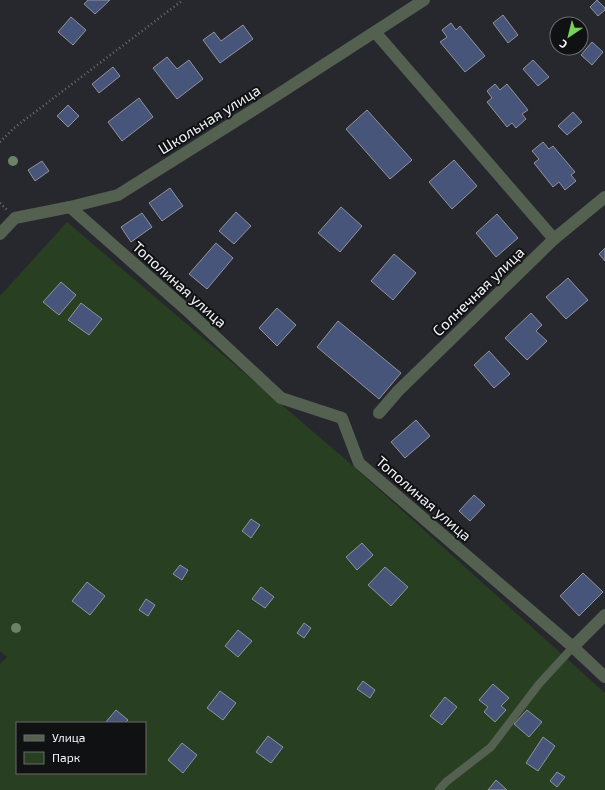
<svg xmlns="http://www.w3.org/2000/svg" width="605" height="790" viewBox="0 0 605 790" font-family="'Exo 2',sans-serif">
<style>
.green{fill:#283f21;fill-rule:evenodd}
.building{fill:#48557a;stroke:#91939a}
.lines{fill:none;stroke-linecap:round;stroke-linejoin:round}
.path{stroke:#6c6e72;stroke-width:2.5;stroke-dasharray:1 3;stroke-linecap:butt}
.lane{stroke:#546050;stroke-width:8}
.street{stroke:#546050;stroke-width:12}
.tree{fill:#6a8466}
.labels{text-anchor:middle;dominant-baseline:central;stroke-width:4;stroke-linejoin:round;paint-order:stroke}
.street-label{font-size:15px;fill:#f2f3f6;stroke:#101113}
</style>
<rect width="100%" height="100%" fill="#26282d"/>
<!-- green -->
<path class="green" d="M67 222 344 458 605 693V790H0V664L7 657 0 651V296ZM17 723H145V773H17Z"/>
<!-- building -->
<g class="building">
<polygon points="88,0 110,0 95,14 84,4"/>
<polygon points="597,0 605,8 605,10 598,16 590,7"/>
<polygon points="503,15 518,35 508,43 493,23"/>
<polygon points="71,17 86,30 73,45 58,32"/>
<polygon points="573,19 576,24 565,24"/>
<polygon points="451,23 456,30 460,26 485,56 465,72 440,42 447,37 442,30"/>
<polygon points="243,25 253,39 220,63 203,40 214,32 221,41"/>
<polygon points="592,42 603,52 592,65 581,55"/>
<polygon points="167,57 177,69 189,60 203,79 177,99 153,68"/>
<polygon points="533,60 549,77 538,86 523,69"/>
<polygon points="113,67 120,76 99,93 92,84"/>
<polygon points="495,84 500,90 507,84 528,110 522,114 526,119 516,128 512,123 507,127 487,102 492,98 487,91"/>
<polygon points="139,98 153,117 122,141 108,122"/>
<polygon points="68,105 79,116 68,127 57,116"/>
<polygon points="367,110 412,160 390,179 346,129"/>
<polygon points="573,112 582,122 567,135 558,126"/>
<polygon points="543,142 549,149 553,146 575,172 571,175 576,181 565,190 559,182 553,187 534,163 539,159 532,151"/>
<polygon points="454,160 477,186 452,209 429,182"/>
<polygon points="42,161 49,171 35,181 28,170"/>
<polygon points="170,188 183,206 162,221 149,203"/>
<polygon points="341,207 362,226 340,252 318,233"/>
<polygon points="236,212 251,226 234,244 219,231"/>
<polygon points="142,213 152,227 131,242 121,227"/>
<polygon points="497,214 518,238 496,257 476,233"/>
<polygon points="216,243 233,258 207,289 189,274"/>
<polygon points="605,248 605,261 599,254"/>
<polygon points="394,254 416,273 393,300 371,281"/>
<polygon points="568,278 588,300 566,319 546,297"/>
<polygon points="61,282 76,295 59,315 43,302"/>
<polygon points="81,303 102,319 89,335 68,320"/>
<polygon points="277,308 296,325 277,346 259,328"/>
<polygon points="531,313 542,325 536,331 547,341 527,360 505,338"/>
<polygon points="338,321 401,373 379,399 317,347"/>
<polygon points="489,351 510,374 494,388 474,365"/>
<polygon points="416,420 430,436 405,458 391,442"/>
<polygon points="474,495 485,505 470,521 459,511"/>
<polygon points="251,519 260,525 251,538 242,531"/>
<polygon points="362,543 373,555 357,570 346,557"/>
<polygon points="180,565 188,570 182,580 173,574"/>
<polygon points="385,567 408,587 391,606 368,585"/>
<polygon points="583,573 603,592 579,616 560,596"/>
<polygon points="87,582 105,596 90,615 72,601"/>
<polygon points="261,587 274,597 265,608 252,599"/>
<polygon points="146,599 155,605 148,616 139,610"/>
<polygon points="304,623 311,628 304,638 297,633"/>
<polygon points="238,630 252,641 238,657 225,646"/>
<polygon points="363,681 375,690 370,698 357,689"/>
<polygon points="493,684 509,698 501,706 506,710 495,722 484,712 488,707 479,700"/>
<polygon points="220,691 236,703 223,720 207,708"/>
<polygon points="445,697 457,707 442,725 430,716"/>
<polygon points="116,710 128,720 125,723 105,723"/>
<polygon points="527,710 542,722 529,737 514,724"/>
<polygon points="268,736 283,747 271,763 256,752"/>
<polygon points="543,737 555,746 538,771 526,763"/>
<polygon points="182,743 197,755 183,773 168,760"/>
<polygon points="557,772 565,777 557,787 550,781"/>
<polygon points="496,780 507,790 488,790"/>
</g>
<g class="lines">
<!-- path -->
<g class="path">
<polyline points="0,142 14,128 183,0"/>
<polyline points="0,203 7,210"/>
</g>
<!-- lane -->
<polyline class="lane" points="439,790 446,782 491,747 539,684 573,647"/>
<!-- street -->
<g class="street">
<polyline points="375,32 554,239"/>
<polyline points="70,207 191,314 281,398 342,418 359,463 573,647 605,677"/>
<polyline points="0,234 15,218 70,207 118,195 274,97 424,0"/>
<polyline points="379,413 398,391 554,239 605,197"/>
<polyline points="573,647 605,615"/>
</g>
</g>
<!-- trees -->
<g class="tree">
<circle cx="13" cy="161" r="5"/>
<circle cx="16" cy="628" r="5"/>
</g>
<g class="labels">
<!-- street labels -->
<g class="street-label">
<text transform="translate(209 119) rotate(-32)">Школьная улица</text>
<text transform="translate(180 284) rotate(42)">Тополиная улица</text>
<text transform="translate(478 291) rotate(-44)">Солнечная улица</text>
<text transform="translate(424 498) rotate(41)">Тополиная улица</text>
</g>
</g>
<!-- legend -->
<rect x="16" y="722" width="130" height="52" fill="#101113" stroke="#6a6b6e"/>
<rect x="24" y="735" width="20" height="6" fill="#546050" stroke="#6a6b6e"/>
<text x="52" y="742" font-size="12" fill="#f2f3f6">Улица</text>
<rect x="24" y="752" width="20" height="12" fill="#283f21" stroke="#6a6b6e"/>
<text x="52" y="762" font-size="12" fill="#f2f3f6">Парк</text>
<!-- north arrow -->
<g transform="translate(569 36) rotate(215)"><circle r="19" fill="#101113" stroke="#6a6b6e"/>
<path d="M0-3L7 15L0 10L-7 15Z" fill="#77d259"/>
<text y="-6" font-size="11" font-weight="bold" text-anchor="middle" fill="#f2f3f6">С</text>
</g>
</svg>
